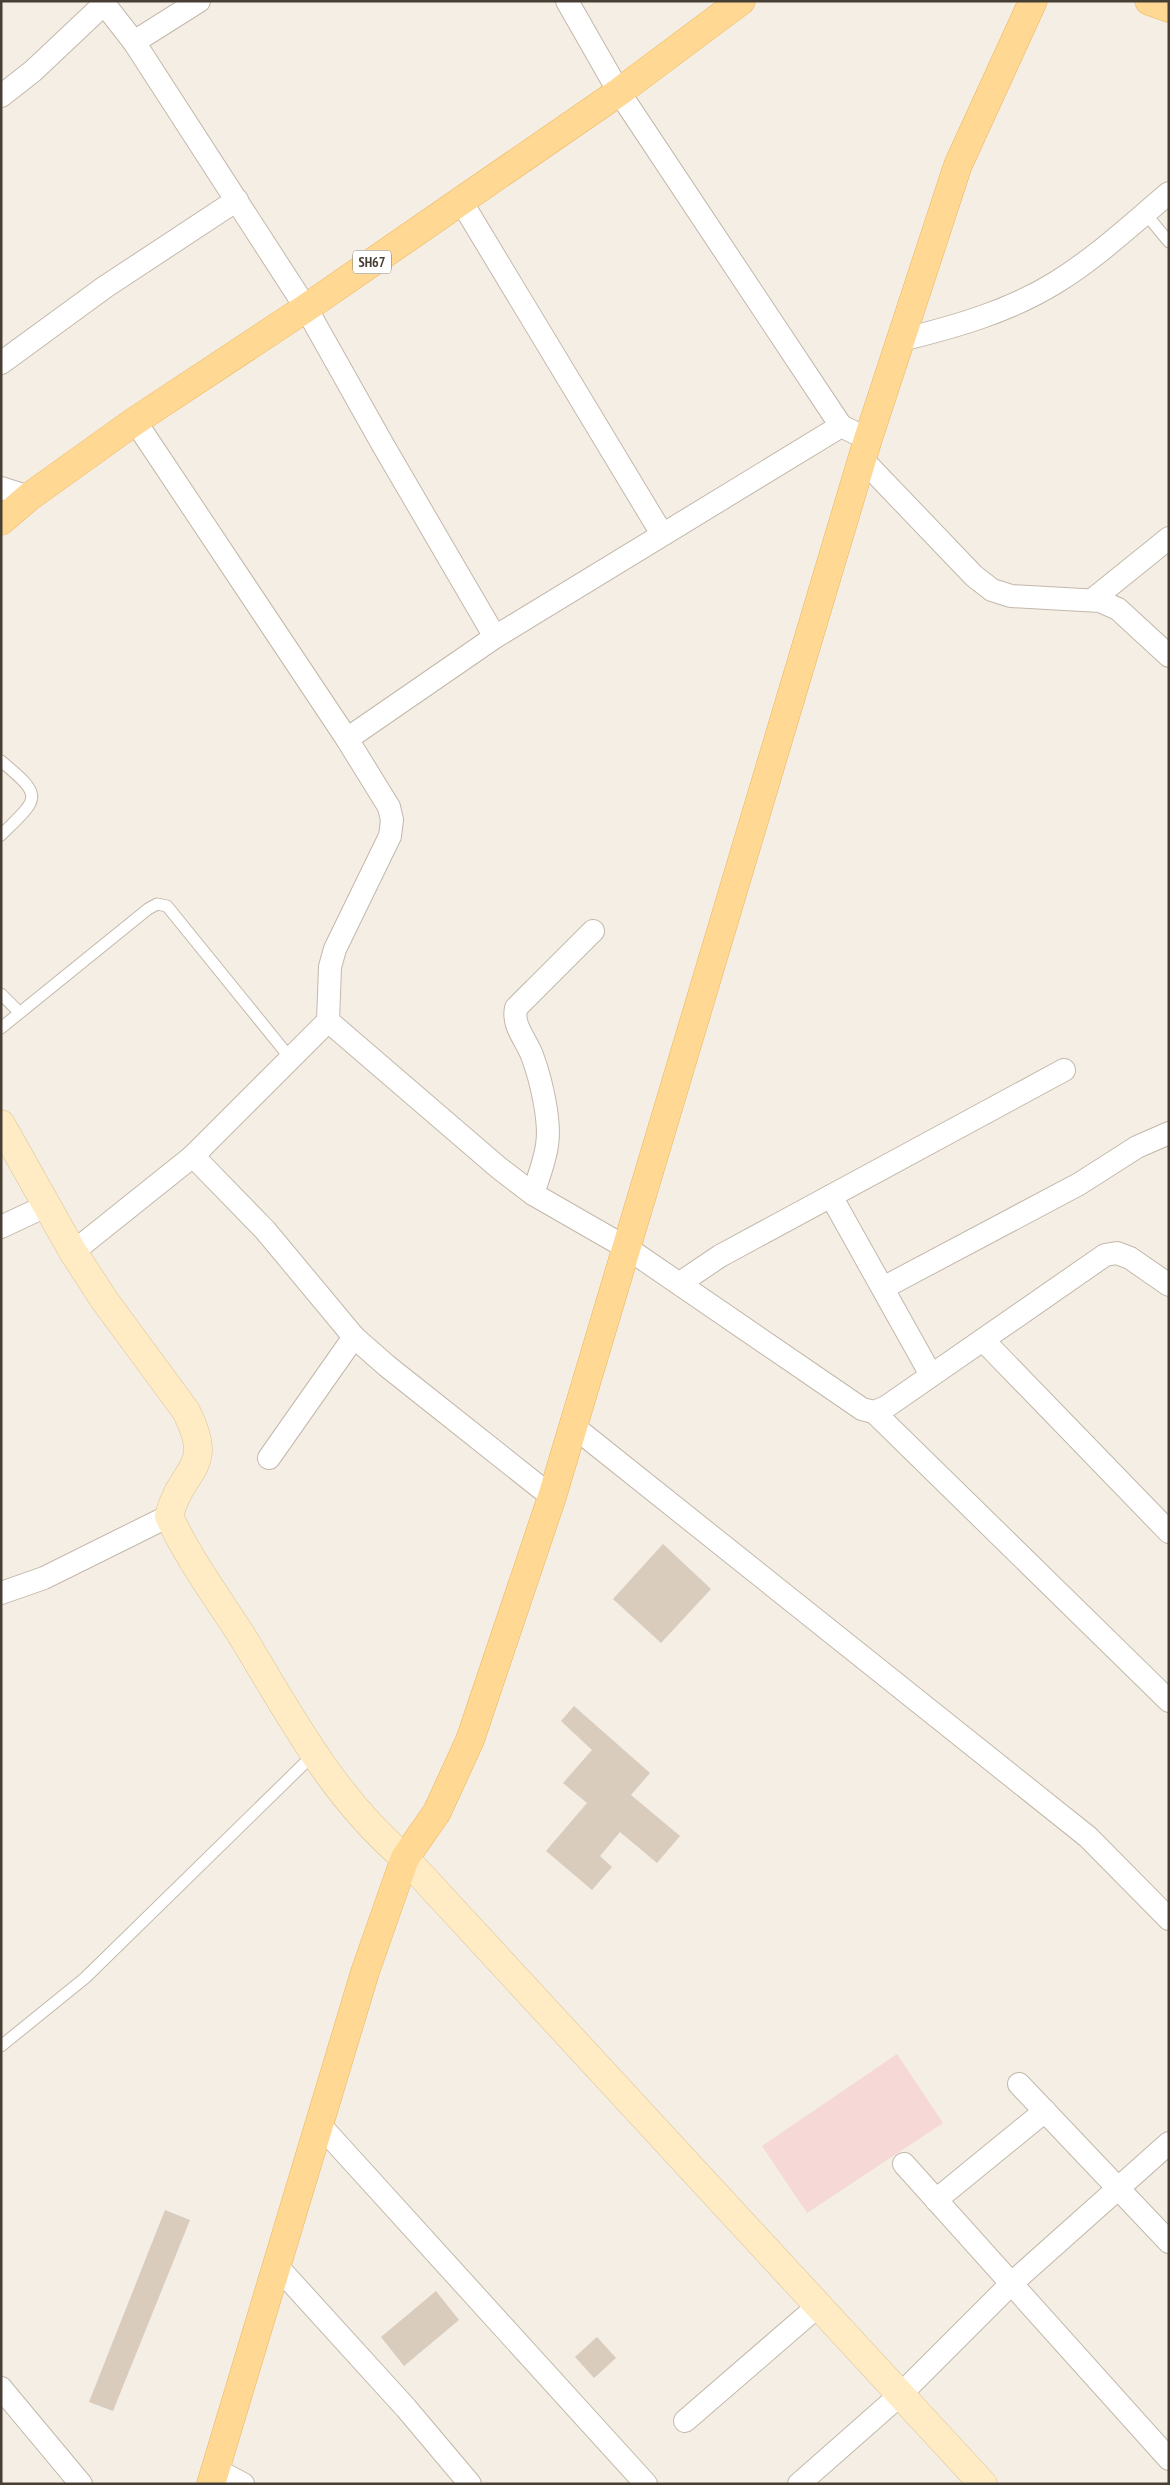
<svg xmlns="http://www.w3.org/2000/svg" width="1170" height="2485" viewBox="0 0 1170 2485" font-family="'PT Sans Narrow',sans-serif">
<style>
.medical{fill:#f6d9d7}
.building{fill:#d9ccbd}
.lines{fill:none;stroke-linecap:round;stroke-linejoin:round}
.lane-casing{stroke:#c3b8aa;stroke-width:13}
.street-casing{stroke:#c3b8aa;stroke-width:24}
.secondary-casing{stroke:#dbc393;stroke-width:29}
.primary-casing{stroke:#ecb65b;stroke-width:29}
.lane{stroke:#fff;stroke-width:11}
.street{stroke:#fff;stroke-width:22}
.secondary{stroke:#ffecc4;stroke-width:28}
.primary{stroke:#ffd893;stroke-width:28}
.labels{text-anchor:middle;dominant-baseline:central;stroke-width:4;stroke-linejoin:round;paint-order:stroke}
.shield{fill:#fff;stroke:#7e7871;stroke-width:1}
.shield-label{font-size:14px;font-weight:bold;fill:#473e34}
</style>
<rect width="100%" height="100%" fill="#f4eee5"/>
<!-- medical -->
<polygon class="medical" points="897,2054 943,2123 807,2213 762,2146"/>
<!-- building -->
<g class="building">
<polygon points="663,1544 711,1589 661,1643 613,1599"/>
<polygon points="574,1706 650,1773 631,1795 680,1836 657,1863 620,1832 600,1856 612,1867 592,1890 546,1851 587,1803 563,1783 592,1750 561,1721"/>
<polygon points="165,2210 190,2220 113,2411 89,2402"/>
<polygon points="436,2291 459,2320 404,2366 381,2337"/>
<polygon points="597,2337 616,2358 594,2378 575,2357"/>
</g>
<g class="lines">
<defs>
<g id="lane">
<polyline points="1145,213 1169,242"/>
<path d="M1 761C44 797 40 797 1 835"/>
<polyline points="1,994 19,1012"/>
<polyline points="1,1028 148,909 157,904 167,906 291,1059"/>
<polyline points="1,2046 85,1978 314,1754"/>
</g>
<g id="street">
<polyline points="102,1 134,42 306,308 383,445 495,637 841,426 868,439"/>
<polyline points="567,1 619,92 841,426"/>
<polyline points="134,42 199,1"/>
<polyline points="1,96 33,71 104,4"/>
<polyline points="461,201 662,534"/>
<path d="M901 340C954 327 1008 312 1055 283 1096 258 1132 224 1169 193"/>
<polyline points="1,363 105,287 237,200"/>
<polyline points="135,421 347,739 495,637"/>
<polyline points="863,460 974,576 992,590 1011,596 1100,601 1118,609 1169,656"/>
<polyline points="1,488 29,497"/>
<polyline points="1092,600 1169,538"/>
<polyline points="328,1021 499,1168 533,1194 627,1248 862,1409 874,1412 886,1407 1105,1255 1117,1253 1130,1258 1169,1285"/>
<polyline points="193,1156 265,1230 354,1337 387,1366 552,1497"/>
<path d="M533 1194C538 1178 545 1161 547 1145 551 1122 541 1080 533 1058 527 1040 512 1027 516 1008L593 931"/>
<polyline points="831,1196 931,1375"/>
<polyline points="1,1227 48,1205"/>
<polyline points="73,1252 193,1156 328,1021 330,967 335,949 390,836 392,820 389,807 347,739"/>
<polyline points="680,1283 720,1256 1064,1070"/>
<polyline points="883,1288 1079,1184 1137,1147 1169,1133"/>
<polyline points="983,1340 1169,1532"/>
<polyline points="874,1412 1169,1701"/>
<polyline points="573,1426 1088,1837 1169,1919"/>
<polyline points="269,1458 354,1337"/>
<polyline points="1,1593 44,1578 169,1516"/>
<polyline points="1019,2084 1169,2242"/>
<polyline points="319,2124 646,2484"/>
<polyline points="904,2164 1169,2459"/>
<polyline points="936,2200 1045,2111"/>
<polyline points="276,2265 406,2408 470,2484"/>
<polyline points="1,2388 81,2484"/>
<polyline points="685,2421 818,2306"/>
<polyline points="215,2469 243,2484"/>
<polyline points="799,2484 900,2395 1012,2283 1169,2143"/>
</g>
<path id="secondary" d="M1 1124 73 1252 105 1301 186 1411C216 1470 182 1466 169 1516 188 1558 217 1597 242 1636 290 1715 334 1799 405 1858L983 2484"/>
<g id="primary">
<polyline points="1149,1 1169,8"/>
<polyline points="1,521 29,497 135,421 306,308 619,92 741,1"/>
<polyline points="211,2484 365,1972 405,1858 437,1812 470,1740 552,1497 868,439 958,165 1033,1"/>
</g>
</defs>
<!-- lane casing -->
<use href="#lane" class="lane-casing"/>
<!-- street casing -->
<use href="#street" class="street-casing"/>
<!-- secondary casing -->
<use href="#secondary" class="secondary-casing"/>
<!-- primary casing -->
<use href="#primary" class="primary-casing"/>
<!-- lane -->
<use href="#lane" class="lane"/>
<!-- street -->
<use href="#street" class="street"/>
<!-- secondary -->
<use href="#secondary" class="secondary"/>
<!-- primary -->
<use href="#primary" class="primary"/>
</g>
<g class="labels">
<!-- shield labels -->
<rect class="shield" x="353" y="250.5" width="38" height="23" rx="4"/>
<g class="shield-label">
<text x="372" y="262">SH67</text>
</g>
</g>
<!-- border -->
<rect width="1170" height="2485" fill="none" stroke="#473e34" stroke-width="5"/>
</svg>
